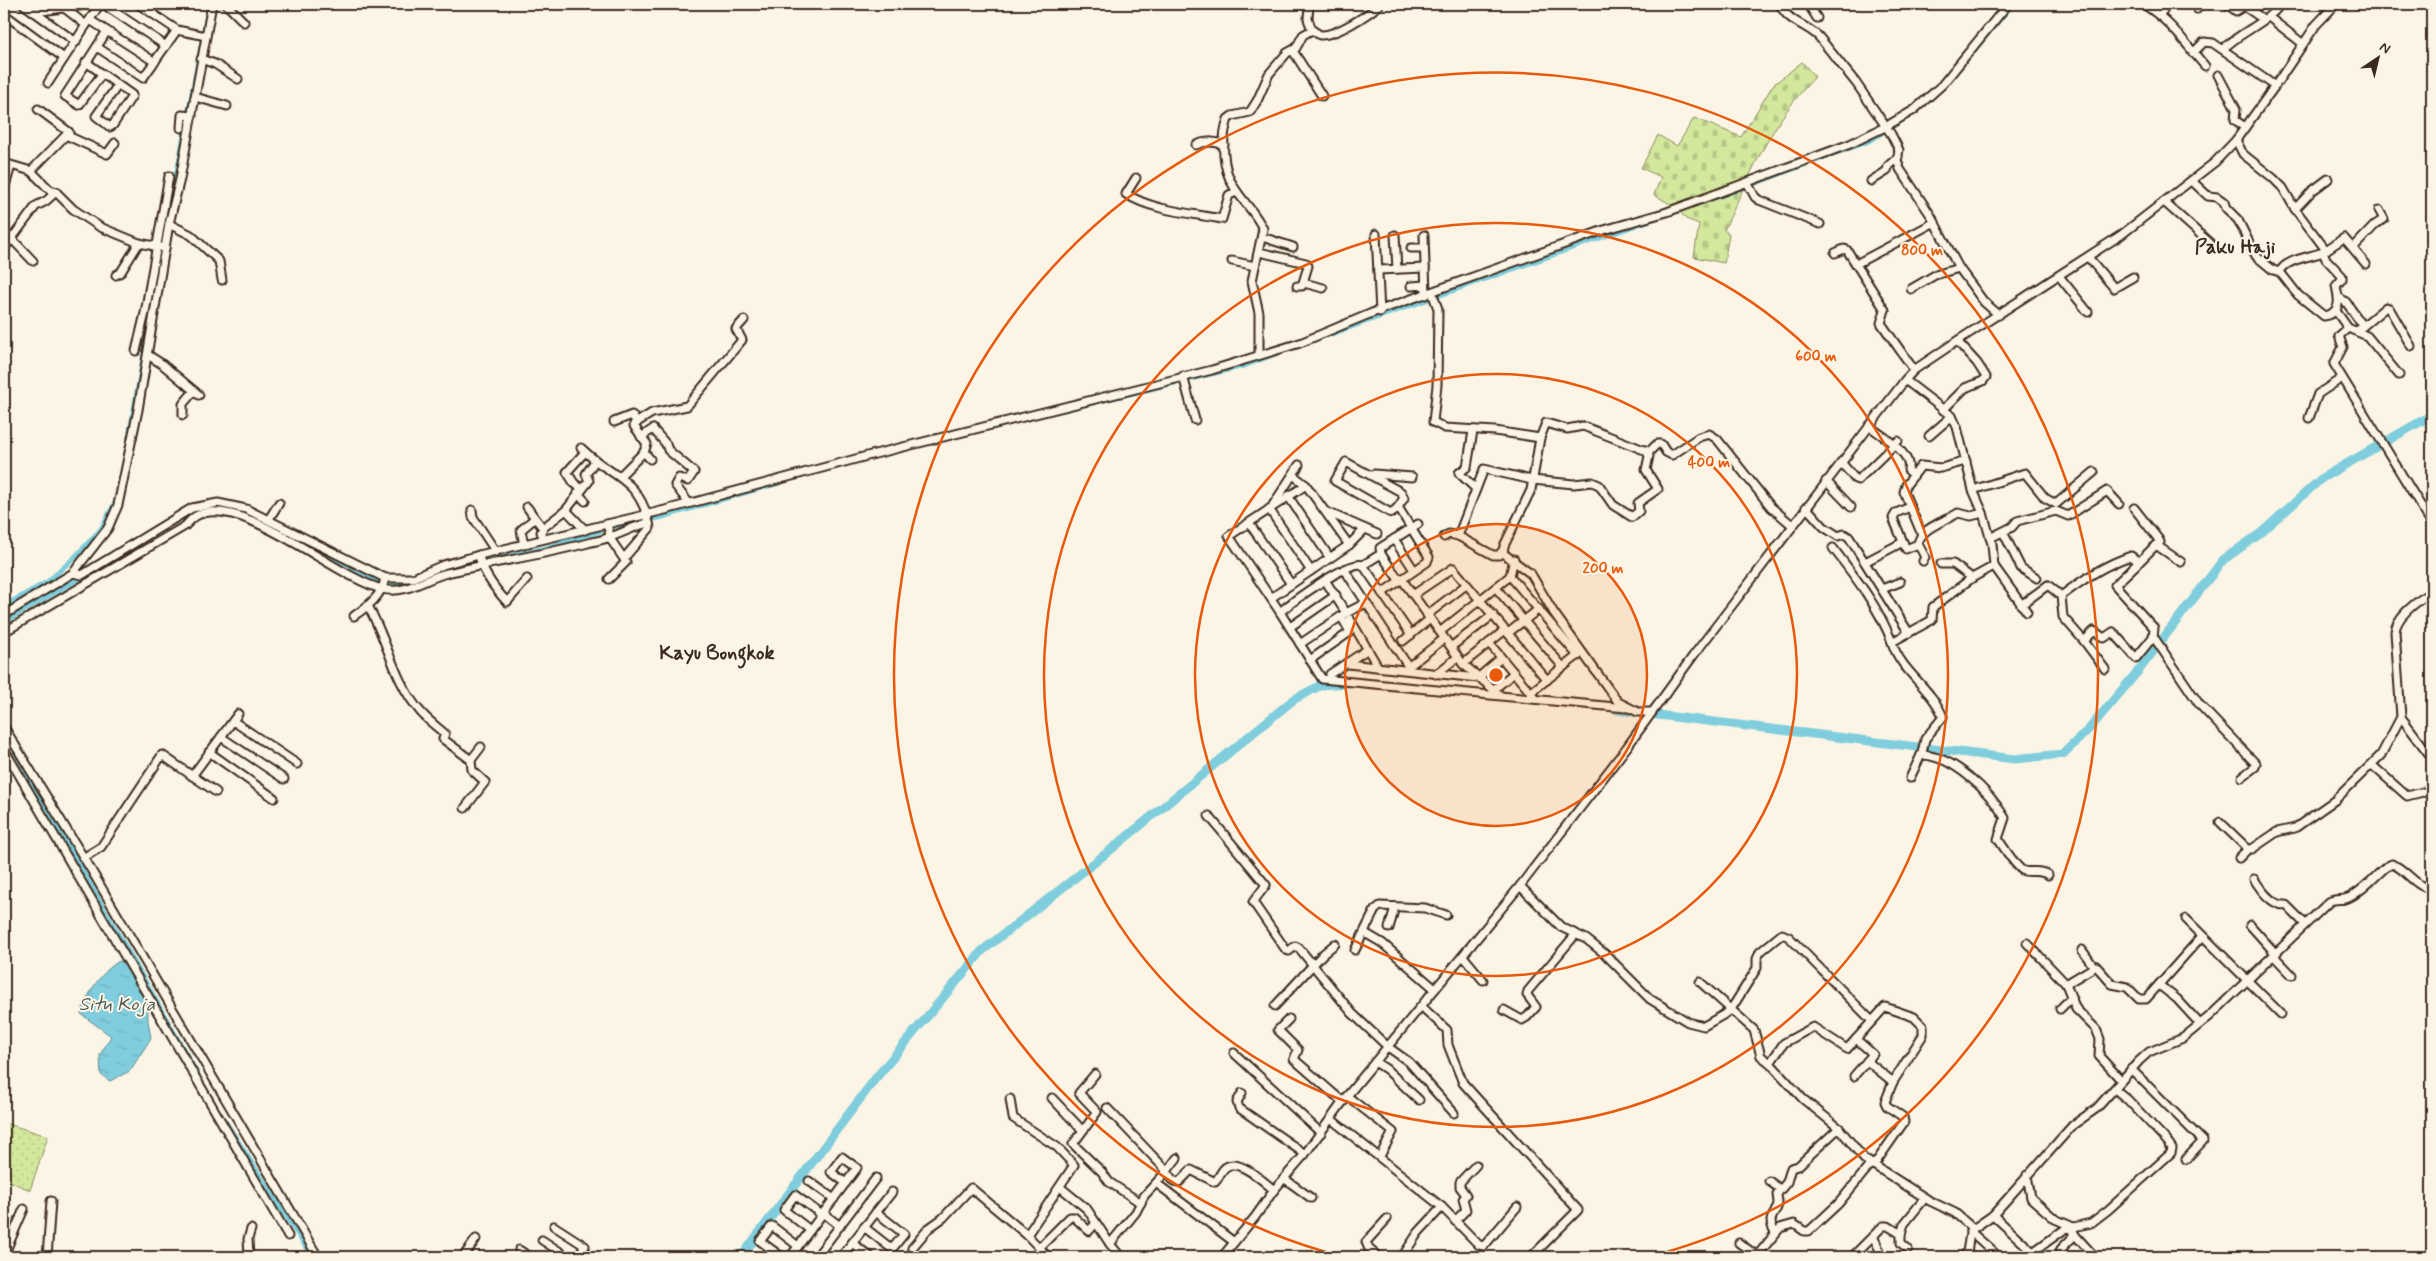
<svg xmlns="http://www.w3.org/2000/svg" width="2436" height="1261" viewBox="0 0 2436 1261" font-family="Mynerve,sans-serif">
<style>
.green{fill:url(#green-dots);stroke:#87895e}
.cemetery{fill:url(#cemetery-stones);stroke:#87895e}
.water{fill:url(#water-ripples);stroke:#648c91}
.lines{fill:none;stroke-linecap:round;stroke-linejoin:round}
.canal{stroke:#7fcddd;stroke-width:5}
.river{stroke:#7fcddd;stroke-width:9}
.minor-casing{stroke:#3b2a1e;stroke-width:11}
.minor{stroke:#fcf5e5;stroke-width:7}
.ring{fill:none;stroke:#e8590c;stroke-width:2.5}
.labels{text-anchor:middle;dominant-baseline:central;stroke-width:4;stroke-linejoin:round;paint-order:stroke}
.water-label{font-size:19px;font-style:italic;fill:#4f5b57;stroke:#fcf5e5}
.quarter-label{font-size:20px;font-weight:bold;fill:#3b2a1e;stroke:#fcf5e5}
.centre{fill:#e8590c;stroke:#fcf5e5;stroke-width:2.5}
.ring-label{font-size:15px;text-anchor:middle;font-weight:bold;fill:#e8590c;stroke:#fcf5e5;stroke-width:4;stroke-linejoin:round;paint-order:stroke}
</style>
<defs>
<pattern id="green-dots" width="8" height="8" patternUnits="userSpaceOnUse" patternTransform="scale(1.25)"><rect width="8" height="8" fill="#d3e89d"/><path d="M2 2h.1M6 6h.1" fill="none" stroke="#b6c787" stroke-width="1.8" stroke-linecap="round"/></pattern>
<pattern id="cemetery-stones" width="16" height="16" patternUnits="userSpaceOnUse" patternTransform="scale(1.25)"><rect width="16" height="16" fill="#d3e89d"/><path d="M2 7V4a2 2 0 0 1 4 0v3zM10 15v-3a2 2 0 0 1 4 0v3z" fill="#b6c787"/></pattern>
<pattern id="water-ripples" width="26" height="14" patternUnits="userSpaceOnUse" patternTransform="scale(1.25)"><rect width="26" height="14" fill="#7fcddd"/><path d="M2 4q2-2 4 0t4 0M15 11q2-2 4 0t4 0" fill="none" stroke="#6fb0bd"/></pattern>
</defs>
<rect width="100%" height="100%" fill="#fcf5e5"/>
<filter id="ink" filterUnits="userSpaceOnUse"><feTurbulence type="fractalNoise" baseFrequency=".02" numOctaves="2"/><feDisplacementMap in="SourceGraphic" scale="10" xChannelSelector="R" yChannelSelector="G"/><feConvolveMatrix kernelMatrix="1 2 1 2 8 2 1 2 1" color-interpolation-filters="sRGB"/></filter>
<g filter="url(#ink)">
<!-- green -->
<polygon class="green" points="4,1123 48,1136 30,1190 4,1179"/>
<!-- cemetery -->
<path class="cemetery" d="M1802 62 1815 77C1771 122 1751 173 1724 230L1729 234 1724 263 1694 257 1699 224 1686 219 1676 207 1654 195 1661 177 1641 168 1658 135 1677 146 1694 118 1741 137 1773 85Z"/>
<!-- water -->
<path class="water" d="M119 961 124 963 148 1002V1021L151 1038 130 1071 110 1081 101 1075 100 1055 111 1036 81 1014C88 992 100 973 119 961Z"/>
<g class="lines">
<!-- canal -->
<g class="canal">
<polyline points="1952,77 2013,4"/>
<polyline points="173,193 209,4"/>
<polyline points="1715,198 1869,141 1909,116"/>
<polyline points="1326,336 1659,217"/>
<polyline points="1064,410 1244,366 1280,352"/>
<polyline points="129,437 150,320"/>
<polyline points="183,517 205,508"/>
<polyline points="323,551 376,580 392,584 409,583 446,569 546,548 612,527 659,518 782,482"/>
<polyline points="4,606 47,582 74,558 101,529 118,497"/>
<polyline points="4,622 85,575"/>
<polyline points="16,753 198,1075"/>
<polyline points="225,1121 312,1257"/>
</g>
<!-- river -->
<g class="river">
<polyline points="1617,710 2015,759 2063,754 2089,729 2139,670 2223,560 2261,533 2322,478 2432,415"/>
<polyline points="741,1257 875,1079 982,951 1113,848 1293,700 1321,685 1348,683"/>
</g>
<defs>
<g id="minor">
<polyline points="23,4 76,42"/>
<polyline points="103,4 166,46"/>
<polyline points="138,4 177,30 206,36"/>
<polyline points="226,4 244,22"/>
<path d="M1780 4C1787 22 1806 24 1819 37L1856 83 1891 134 1899 150 1897 160 1900 169 1930 214 1959 268 1984 302 1999 315"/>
<polyline points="1808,4 1817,18"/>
<path d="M2143 4C2171 21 2184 42 2205 66"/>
<polyline points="2227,4 2236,11 2244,6 2263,19"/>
<polyline points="63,7 86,25"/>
<polyline points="1811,8 1817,4"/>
<polyline points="2197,9 2201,4"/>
<polyline points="34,12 93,4"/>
<polyline points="4,14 64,58"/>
<polyline points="2160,14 2168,4"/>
<polyline points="2270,18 2302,43"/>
<polyline points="90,20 155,62"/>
<path d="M1312 30 1320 35C1336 36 1368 15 1380 4"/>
<polyline points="97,47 143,78 177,30"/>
<path d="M2223 49C2243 30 2264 25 2281 4"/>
<polyline points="1293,51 1322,96"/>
<polyline points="2193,53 2204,42 2213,43 2275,86"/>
<polyline points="201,59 215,64 238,79"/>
<polyline points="86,62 132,95 132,96 113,125 110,127 96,116 118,85"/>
<polyline points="102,74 79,105 65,96 107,31"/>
<polyline points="2218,75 2236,109 2235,120 2245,127"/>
<polyline points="48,83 100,4"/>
<polyline points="195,97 227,106"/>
<polyline points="181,128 182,115 192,116"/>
<polyline points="68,136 107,154 115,143"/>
<path d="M1196 145C1205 141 1215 141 1224 145"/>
<polyline points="4,163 31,171 50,190 56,192 73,209 100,227 139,243 165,248"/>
<polyline points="31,171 69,132 38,109"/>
<path d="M1136 178 1126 194C1153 211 1191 213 1222 219L1229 195 1237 192"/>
<polyline points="1871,181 1887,171 1888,166 1898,157"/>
<path d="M2192 181 2208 196 2217 197 2224 202 2226 208 2238 220 2256 256 2273 270 2280 272 2298 295 2324 316C2342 313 2339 299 2336 286L2342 279V276L2326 259 2323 252 2326 250 2295 209 2283 188 2273 178 2243 154 2236 140"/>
<polyline points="1749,182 1748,184 1755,197 1759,200 1820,224"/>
<polyline points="4,190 11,166"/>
<polyline points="2164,202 2210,243"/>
<polyline points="2295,209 2312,191 2328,179"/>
<polyline points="169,224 191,235 219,261 222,280"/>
<polyline points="4,233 12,239 33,261"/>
<polyline points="1376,234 1380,312"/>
<polyline points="1395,235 1397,269"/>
<polyline points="1424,235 1426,295"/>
<polyline points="1262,237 1293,247"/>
<polyline points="2354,247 2375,225 2384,219 2379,210"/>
<polyline points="1411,248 1423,248"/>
<polyline points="4,249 36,206 46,201 56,192"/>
<polyline points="2326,250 2344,238 2366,264"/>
<polyline points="1259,252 1306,263 1308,266 1302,286 1297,286"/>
<polyline points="1835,253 1844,249 1847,250 1885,310 1881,323 1914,370"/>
<polyline points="2088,257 2114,288 2133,277"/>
<polyline points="1232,261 1255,266"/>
<polyline points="1856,264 1935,222"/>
<polyline points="1378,270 1425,268"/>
<path d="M2280 272C2285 259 2311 257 2323 252"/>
<polyline points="116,275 121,272 139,243"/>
<polyline points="2059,276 2088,312"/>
<polyline points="1304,283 1323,288"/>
<polyline points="1411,286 1425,285"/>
<polyline points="1911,289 1935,275 1959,268"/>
<polyline points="1432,292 1438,309 1437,385 1433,422 1445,428 1495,431 1540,438 1531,490 1504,546 1503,553 1531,574 1554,613 1618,702 1638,712 1652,712"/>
<polyline points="2340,298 2346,302 2363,326"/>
<polyline points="2336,311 2348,328 2367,336 2399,375"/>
<polyline points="2348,328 2339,336 2343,347 2334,364 2432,524"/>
<polyline points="2357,331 2386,307 2389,308 2411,346"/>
<polyline points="136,351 145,313 169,176"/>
<polyline points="148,355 162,364 199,395"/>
<path d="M1259 355V313L1252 281 1263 229C1256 213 1243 202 1234 187 1222 169 1221 139 1228 119L1232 116 1250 112 1257 101 1269 74 1287 53 1296 48 1303 35 1312 30 1308 19 1309 4"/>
<polyline points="1183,376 1195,420"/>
<polyline points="1905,380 1952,416 1957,427 1973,490 1983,513 1992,544 1994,566 2027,612"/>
<polyline points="1943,410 1965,388 1983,381 1986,377 1977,363 1957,341"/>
<polyline points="183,415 183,404 194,391"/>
<polyline points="2309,418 2318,394 2342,378"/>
<polyline points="614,422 632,415 637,423"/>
<path d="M1869 426C1881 435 1905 449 1908 463 1909 465 1908 468 1908 470L1914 475"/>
<polyline points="1473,431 1467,467 1459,473 1476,489"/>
<polyline points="1929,436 1952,416"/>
<polyline points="641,437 653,429 666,444 668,450 694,472 688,481 679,478 675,485 688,502"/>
<polyline points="1540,438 1546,423 1567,429 1583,426 1649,452 1657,444 1661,444 1666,452 1672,455 1699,437 1709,434 1717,439 1771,507 1792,525"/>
<polyline points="644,452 647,444 634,426 634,424 652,413 687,406 742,340 736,329 744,320"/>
<polyline points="1841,462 1855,479 1858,480 1898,441"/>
<polyline points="1374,474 1412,477"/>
<polyline points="1293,475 1306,485 1349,545"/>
<polyline points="620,476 644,452 650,459"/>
<polyline points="1826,481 1851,507"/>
<polyline points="582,489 574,483 567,472 585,452"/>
<polyline points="1973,490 2025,473 2045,498 2056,504 2094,472"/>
<polyline points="578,493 585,501"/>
<polyline points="1288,496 1330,558"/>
<polyline points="1273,505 1299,465"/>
<polyline points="527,507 535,518"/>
<polyline points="1806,507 1824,527 1838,536 1844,534 1849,537 1909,633"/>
<path d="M1910 507 1896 513 1893 518 1906 549 1918 544C1920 528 1946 521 1958 513L1971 516 1983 513"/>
<polyline points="2134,508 2159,540 2160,542 2156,545"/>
<polyline points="1269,509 1311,571"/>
<polyline points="472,510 473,517 496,552"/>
<polyline points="566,510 589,481 586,474 595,461"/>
<polyline points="1327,512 1377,534"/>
<polyline points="269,519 279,503"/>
<polyline points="1249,523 1291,584"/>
<polyline points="607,524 611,540 626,562 609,579"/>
<path d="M1418 524 1380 548 1381 554 1363 565C1350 559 1292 602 1280 612L1322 679 1626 708"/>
<polyline points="543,528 566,510 585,530"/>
<polyline points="2003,532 2021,568 2037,578"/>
<polyline points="1922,535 1904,492 1906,485 1921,466 1941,468 1966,461"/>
<polyline points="1458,536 1493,555 1499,555 1503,550"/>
<polyline points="1444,537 1449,534 1458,536 1484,469 1532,480 1574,484 1592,482 1599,485 1613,505 1632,517 1639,511 1638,503 1658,489 1646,470 1649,456 1646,450"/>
<polyline points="1990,538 2012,527 2017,521 2056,511 2068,516 2107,491 2119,504"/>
<polyline points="1394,539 1414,570"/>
<polyline points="1918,544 1925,557 1923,561"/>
<polyline points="524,545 521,530 535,518 543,528 541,532 544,539"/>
<path d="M1833 548C1856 578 1878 606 1892 642"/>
<polyline points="1381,554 1399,580"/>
<path d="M479 555C482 572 495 589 507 602L527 579"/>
<polyline points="625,557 650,528 649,523"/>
<polyline points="1514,559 1510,576 1578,656"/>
<polyline points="1865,562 1903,542"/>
<polyline points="2139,562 2115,585 2154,628 2153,637"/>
<polyline points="1941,564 1953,564 1972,578"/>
<polyline points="1363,565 1411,635"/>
<polyline points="1344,569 1410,669"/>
<polyline points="73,573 82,575 192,508 218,503 246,509 385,578 413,578 443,565 479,555 665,510 867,456 1212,370 1300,343 1372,313 1604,230 1667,212 1850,144 1885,127 1914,110 1942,85 2008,4"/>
<polyline points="1401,578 1463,664 1499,694"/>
<polyline points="1325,580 1346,613"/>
<polyline points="1496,588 1563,667"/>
<polyline points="1882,589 1900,582"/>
<path d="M2432 591C2420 600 2396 615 2395 632L2401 717 2432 758"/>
<polyline points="1382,593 1427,562 1429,557 1398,507 1404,498 1401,492 1346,462 1335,481 1389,512 1392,513 1398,507"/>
<polyline points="1413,595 1453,568 1547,680"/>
<polyline points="2061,596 2063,617 2084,641 2094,631 2104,638 2113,632 2136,658 2153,637 2155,639 2199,704 2256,764 2255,767 2242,777"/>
<polyline points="1271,598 1349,545 1365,529"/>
<path d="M2021 605 2048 585 2061 596C2084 579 2104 565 2131 556L2139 562 2156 545 2181 562"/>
<path d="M368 606C387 639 394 681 419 710 426 719 436 726 445 734L443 739 471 760 472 770 485 782 465 808"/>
<polyline points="1280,612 1229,536 1306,485"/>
<polyline points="4,615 73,573 108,528 118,505 138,410 169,224 180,179 212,4"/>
<polyline points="1427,615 1466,585"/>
<path d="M354 616C368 606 382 596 385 578"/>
<polyline points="1350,619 1378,667"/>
<polyline points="1290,627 1336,595"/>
<polyline points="1441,631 1510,576"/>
<path d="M4 632 185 526C188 523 192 518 196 516 241 492 336 578 382 589 406 595 426 578 447 573 494 562 542 555 588 543 595 541 603 540 610 537 623 533 636 525 649 523 638 476 611 478 581 448"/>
<polyline points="1508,633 1539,609"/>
<polyline points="1403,641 1430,619"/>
<polyline points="2084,641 2105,669"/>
<polyline points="1489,643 1536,699"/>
<polyline points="1300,644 1346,613 1366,603"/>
<polyline points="1452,646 1493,615"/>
<polyline points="1310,660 1350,632 1341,616"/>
<polyline points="1348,664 1478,678 1501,658"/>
<polyline points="1463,664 1505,630"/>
<polyline points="1408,667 1441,641"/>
<polyline points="1330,674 1368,649"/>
<polyline points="1436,674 1454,660"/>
<polyline points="1493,690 1514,673"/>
<polyline points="1530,693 1581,653"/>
<polyline points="233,721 297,764"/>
<polyline points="4,727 90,868 318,1257"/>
<polyline points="221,737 284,779"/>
<polyline points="4,749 288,1236"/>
<polyline points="209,752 274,798"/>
<path d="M1921 755C1953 755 1990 792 2005 818L1998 839C2003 846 2017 869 2024 871 2033 873 2039 869 2048 875"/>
<polyline points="471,760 481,747"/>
<polyline points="2372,765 2407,796 2423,792 2432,794"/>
<polyline points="192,776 238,714"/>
<path d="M1910 778 1922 753 1925 739 1943 717C1932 688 1900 671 1892 642L1932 620 1933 607 1972 578 1994 566"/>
<polyline points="1209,816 1266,885 1253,902 1286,950 1289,951 1295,946 1299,948 1352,1013 1388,1047 1409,1062 1454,1113"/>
<polyline points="2220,822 2248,849"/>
<polyline points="83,858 101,847 162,755 216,792"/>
<polyline points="2239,858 2248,849 2252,849 2277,832 2295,828 2335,800 2381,755 2401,717"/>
<path d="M2254 879C2261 890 2272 906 2286 905L2305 924"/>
<polyline points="1520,886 1561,927 1586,939 1605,954 1650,999 1688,1022 1704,1026 1730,1011 1757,968 1757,959 1760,952 1782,934 1789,937 1872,1021"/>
<polyline points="2186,919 2281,1014"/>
<polyline points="2250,925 2276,954"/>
<polyline points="1389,928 1395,907"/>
<polyline points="1365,933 1382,943 1435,989"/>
<polyline points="2027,943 2066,984 2076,1009 2096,1029 2100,1039 2099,1056 2121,1080"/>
<polyline points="1355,950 1375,910 1380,906 1425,908 1446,915"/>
<polyline points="2082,950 2094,967"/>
<polyline points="1463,956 1483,980"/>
<polyline points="2274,956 2292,975"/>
<polyline points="1700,982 1754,1030 1761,1056 1770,1063 1803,1099 1839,1128 1864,1159 1930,1201 1955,1213 1971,1227 1967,1252 1963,1257"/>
<polyline points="2066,984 2096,966 2112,984 2127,987 2139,999 2146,999 2202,936"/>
<polyline points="2159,985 2177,999 2199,1023"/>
<polyline points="1275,1006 1323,954 1335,944"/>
<polyline points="1421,1006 1447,1030 1448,1045 1463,1083 1578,1210 1531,1257"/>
<polyline points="2060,1009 2071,998"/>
<polyline points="1504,1010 1522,1020 1527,1017 1536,1007 1527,995 1528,991 1576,934"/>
<polyline points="1289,1019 1278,1030 1298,1050 1294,1059 1296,1061 1343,1102"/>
<polyline points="1234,1053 1321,1133"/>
<polyline points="1867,1061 1893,1082"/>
<polyline points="1375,1062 1386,1069 1419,1100"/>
<polyline points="1770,1063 1784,1043 1813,1027 1847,1049 1885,1007 1914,1017 1923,1026 1923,1035 1893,1082 1885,1102 1887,1106 1903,1117 1904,1122 1874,1165"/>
<polyline points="2131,1069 2203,1141 2186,1159"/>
<polyline points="1095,1074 1079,1093 1097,1112 1073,1144 1102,1172 1109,1182 1141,1203"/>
<polyline points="1854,1076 1873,1054 1856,1039"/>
<polyline points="1242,1093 1237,1102 1239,1108 1305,1154"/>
<polyline points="1347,1096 1393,1132 1380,1156"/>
<polyline points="1052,1098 1082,1130"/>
<polyline points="1010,1099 1013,1118 1057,1147 1074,1165 1027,1235"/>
<polyline points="1107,1108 1167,1171 1144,1196 1136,1212 1110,1244 1121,1257"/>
<polyline points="1331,1119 1442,1207 1479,1245 1484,1246 1517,1207"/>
<path d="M1177 1158 1167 1171C1170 1176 1172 1182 1179 1182L1191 1170 1215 1182C1219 1178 1221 1170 1226 1167 1239 1158 1264 1182 1274 1190"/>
<polyline points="2027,1175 2031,1198 2055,1219 2071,1226 2075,1235 2095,1257"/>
<polyline points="1285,1179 1311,1198"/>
<polyline points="809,1181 834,1199"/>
<polyline points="1769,1181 1780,1189"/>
<polyline points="1156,1183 1234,1242"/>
<polyline points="1060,1187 1087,1209 1110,1244"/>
<polyline points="823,1213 840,1226"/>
<polyline points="1993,1215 2033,1252 2065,1229 2091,1223 2108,1210 2171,1153 2172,1148 2167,1141 2128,1100 2115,1089"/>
<polyline points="1455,1221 1466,1210 1463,1199 1466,1195 1460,1187 1460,1182 1476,1165"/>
<polyline points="554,1226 585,1246 578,1257"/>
<polyline points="864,1227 892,1249 904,1234 876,1212"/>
<polyline points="810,1230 784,1210 795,1195 822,1215"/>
<path d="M1970 1231 1993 1215 2073 1125 2097 1108 2139 1061 2149 1052 2183 1038 2210 1016 2329 902C2335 898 2342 901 2348 898 2362 892 2374 877 2386 867L2392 864C2404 868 2412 882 2424 887L2432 884"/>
<polyline points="1970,1231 1999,1257"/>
<path d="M1775 1232C1765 1216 1777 1216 1778 1203 1778 1200 1777 1197 1777 1194L1787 1182 1791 1168 1798 1166 1839 1128"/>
<polyline points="1873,1236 1883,1257"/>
<polyline points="542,1240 568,1257"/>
<polyline points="852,1243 871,1257"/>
<polyline points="1739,1243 1756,1255"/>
<polyline points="912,1248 929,1228 943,1218 971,1188 1027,1235 1048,1257"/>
<polyline points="1039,1248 1070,1217 1074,1217 1089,1231 1096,1223"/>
<polyline points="1908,1249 1901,1243 1901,1234 1904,1224 1925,1198"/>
<polyline points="519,1250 530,1257"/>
<polyline points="1967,1252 1973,1257"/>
<polyline points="4,1255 24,1209"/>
<polyline points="47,1257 51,1201"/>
<polyline points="249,1257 248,1239 251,1229"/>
<polyline points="463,1257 476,1239"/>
<polyline points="747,1257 748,1257"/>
<polyline points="782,1257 760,1241 772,1226 798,1246"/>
<polyline points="790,1257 857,1168 842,1157 831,1172 846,1183"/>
<polyline points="816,1257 876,1178"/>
<polyline points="841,1257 892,1192"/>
<polyline points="1222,1257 1255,1217 1274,1190 1305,1154 1347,1096 1520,886 1627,747 1693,656 1905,380 1914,370 1957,341 2121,235 2215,162 2236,140 2275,86 2316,25 2336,4"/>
<polyline points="1379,1257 1369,1249 1366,1242 1387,1219"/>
<polyline points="1402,1257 1418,1233 1442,1207"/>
<polyline points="1756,1257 1780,1228 1794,1224 1804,1231 1809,1231 1838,1204 1871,1164"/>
<polyline points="1852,1257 1883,1226 1888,1226 1901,1234"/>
<polyline points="2064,1257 2060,1252 2061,1249 2075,1235"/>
</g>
</defs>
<!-- minor casing -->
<use href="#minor" class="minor-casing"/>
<!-- minor -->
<use href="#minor" class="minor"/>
</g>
</g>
<!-- distance rings -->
<circle cx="1496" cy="675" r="151" fill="#e8590c" fill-opacity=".12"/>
<g class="ring">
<circle cx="1496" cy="675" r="151"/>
<circle cx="1496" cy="675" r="301"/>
<circle cx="1496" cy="675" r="452"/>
<path d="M1340 1256A602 602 0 1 1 1652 1256"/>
</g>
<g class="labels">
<!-- water labels -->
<g class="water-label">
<text x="117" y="1004">Situ Koja</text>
</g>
<!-- quarter labels -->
<g class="quarter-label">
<text x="2235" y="247">Paku Haji</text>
<text x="717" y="653">Kayu Bongkok</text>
</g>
</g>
<circle cx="1496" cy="675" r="8" class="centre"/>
<g class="ring-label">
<text x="1922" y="255">800 m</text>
<text x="1816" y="361">600 m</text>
<text x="1709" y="467">400 m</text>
<text x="1603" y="573">200 m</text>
</g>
<!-- margin -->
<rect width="2436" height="1261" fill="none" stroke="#fcf5e5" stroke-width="20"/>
<rect x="10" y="10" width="2416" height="1241" fill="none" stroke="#3b2a1e" stroke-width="2" filter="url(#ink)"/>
<!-- north arrow -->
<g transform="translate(2378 58) rotate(35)" stroke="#fcf5e5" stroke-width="4" paint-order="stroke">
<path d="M0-4L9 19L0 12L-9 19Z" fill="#3b2a1e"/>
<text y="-8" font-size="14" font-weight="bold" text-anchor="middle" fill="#3b2a1e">N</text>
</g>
</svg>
